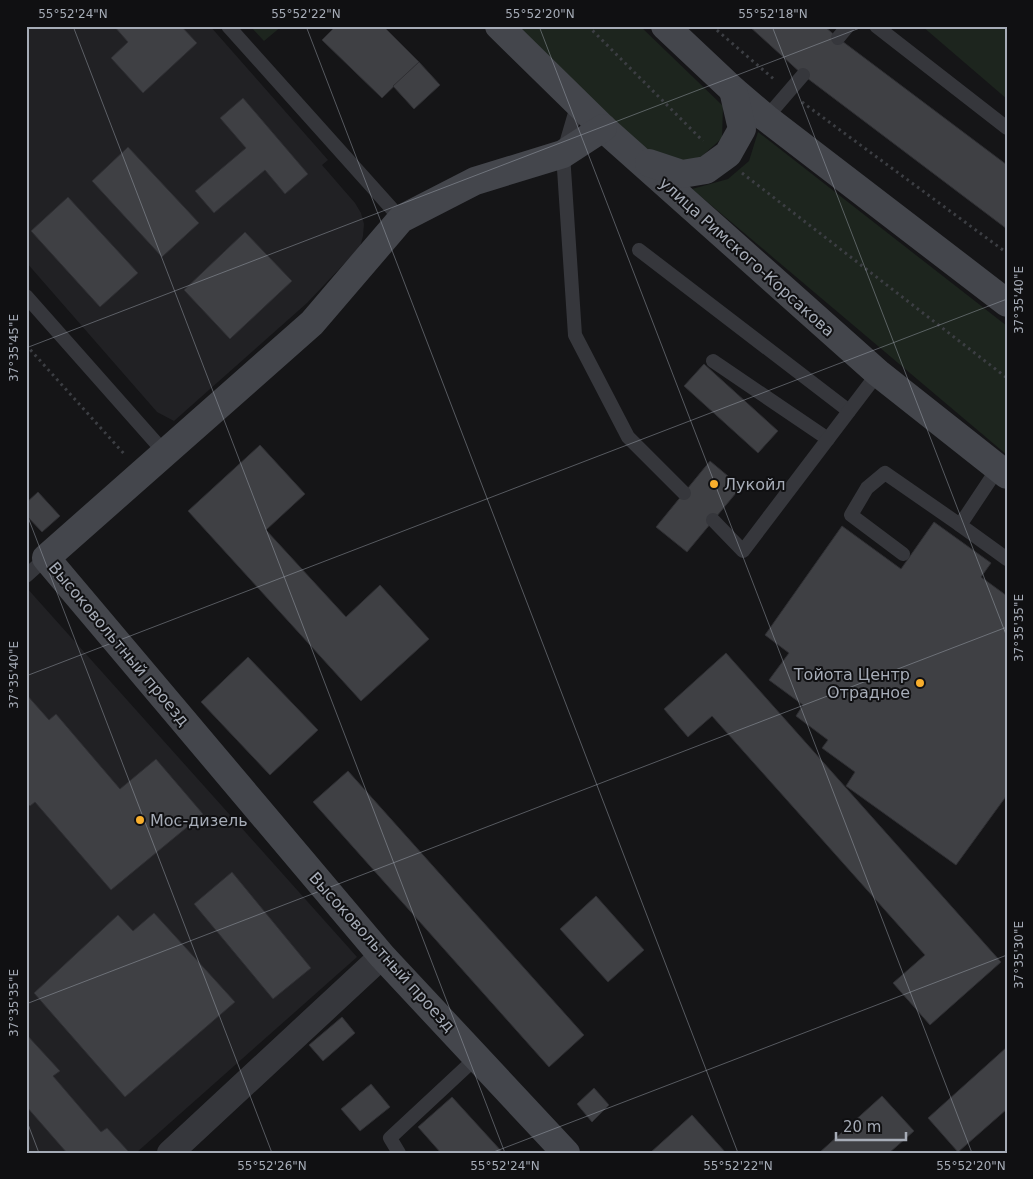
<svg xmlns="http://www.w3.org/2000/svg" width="1033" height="1179" viewBox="0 0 1033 1179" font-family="'DejaVu Sans',sans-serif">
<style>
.built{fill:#212124}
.green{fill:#1d251e}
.building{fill:#3f4044;stroke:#2f2f33}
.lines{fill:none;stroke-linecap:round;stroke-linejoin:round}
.path{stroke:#3c3e43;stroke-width:3;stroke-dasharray:2.5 4;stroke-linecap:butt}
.lane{stroke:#36373c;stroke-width:14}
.street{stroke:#36373c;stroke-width:26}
.secondary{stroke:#44464c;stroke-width:28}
.ticks{fill:none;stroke:#a6acb7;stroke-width:1;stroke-opacity:0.45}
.poi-dot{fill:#f8ae2c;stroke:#101012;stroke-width:2}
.labels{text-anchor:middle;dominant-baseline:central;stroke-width:4;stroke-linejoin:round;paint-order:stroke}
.street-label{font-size:16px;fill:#a6acb7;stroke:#101012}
.poi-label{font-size:16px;fill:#a6acb7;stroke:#101012;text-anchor:start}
.neatline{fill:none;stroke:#a6acb7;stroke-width:2}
.ticks-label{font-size:12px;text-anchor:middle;fill:#a6acb7}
</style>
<rect width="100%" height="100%" fill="#151517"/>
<!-- built -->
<g class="built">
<polygon points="26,26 210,26 328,160 322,165 355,203 361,213 364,224 363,236 360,247 307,303 174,421 157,412 26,262"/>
<polygon points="26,587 357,957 136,1153 26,1153"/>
</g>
<!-- green -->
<g class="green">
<polygon points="250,26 282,26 264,41"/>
<polygon points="509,26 640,26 723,106 722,138 701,157 667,164 649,156"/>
<polygon points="922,26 1007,26 1007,99"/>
<polygon points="758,132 1007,326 1007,455 692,189 728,179 749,161"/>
</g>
<!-- building -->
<g class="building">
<polygon points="114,26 181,26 197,43 143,93 111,58 128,42"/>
<polygon points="336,26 383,26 419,62 382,98 322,40"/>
<polygon points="749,26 824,26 838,38 1007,165 1007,229 803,75"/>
<polygon points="419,62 440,85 414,109 393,86"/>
<polygon points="243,98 308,174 285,194 265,170 214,213 195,191 246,148 220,118"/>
<polygon points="128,147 199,223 162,257 92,181"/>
<polygon points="68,197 138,273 100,307 31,231"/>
<polygon points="245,232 292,281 230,339 184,290"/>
<polygon points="704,364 778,431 758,453 684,386"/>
<polygon points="260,445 305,494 266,530 346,617 380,585 429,639 361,701 188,511"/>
<polygon points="710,461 741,487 687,552 656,527"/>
<polygon points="38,492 60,516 42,532 26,515 26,503"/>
<polygon points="934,522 991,563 981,577 1007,596 1007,795 956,865 846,786 855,772 822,748 828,740 796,716 803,705 769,680 789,653 765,635 842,526 901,569"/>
<polygon points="726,653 1001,962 930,1025 893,983 925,955 712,716 688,737 664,709"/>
<polygon points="248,657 318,730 270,775 201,702"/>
<polygon points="26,694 49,720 56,714 120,789 156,759 203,814 111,890 35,802 30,806 26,802"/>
<polygon points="348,771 584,1035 549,1067 313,802"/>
<polygon points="232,872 311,968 273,999 194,904"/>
<polygon points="596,896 644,950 608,982 560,929"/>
<polygon points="154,913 235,1002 125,1097 34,993 118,915 133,931"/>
<polygon points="342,1017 355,1033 323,1061 309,1045"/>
<polygon points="26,1034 60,1071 53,1076 101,1132 107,1128 128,1151 125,1153 67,1153 26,1106"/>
<polygon points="1007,1047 1007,1109 958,1152 928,1118"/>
<polygon points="371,1084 390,1107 360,1131 341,1109"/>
<polygon points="594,1088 609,1105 592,1122 577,1104"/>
<polygon points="882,1096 914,1131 889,1153 819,1153"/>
<polygon points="452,1097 503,1153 441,1153 418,1127"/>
<polygon points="692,1115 726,1153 650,1153"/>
</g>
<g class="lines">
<!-- path -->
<g class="path">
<polyline points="588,26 703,141"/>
<polyline points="712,26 776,81"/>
<polyline points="802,102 1007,253"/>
<polyline points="742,173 1007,378"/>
<polyline points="26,345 126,456"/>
</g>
<!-- lane -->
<g class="lane">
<polyline points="228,26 401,219"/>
<polyline points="876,26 1007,128"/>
<polyline points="838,38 848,26"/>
<polyline points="578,103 563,154 575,335 628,437 684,493"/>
<polyline points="766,118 803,75"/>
<polyline points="639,250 849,411"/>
<polyline points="26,296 165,453"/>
<polyline points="713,361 828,439"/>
<polyline points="998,468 960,525 1007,559"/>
<polyline points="713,520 743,551 878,373"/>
<polyline points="903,554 851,515 867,488 885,473 960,525"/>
<polyline points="26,576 46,558"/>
<polyline points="399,1153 390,1138 477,1057"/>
</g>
<!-- street -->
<polyline class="street" points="170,1153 382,956"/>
<!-- secondary -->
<g class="secondary">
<polyline points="499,26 603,128 878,373 1007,475"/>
<polyline points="665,26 733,90 766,118 1007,303"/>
<polyline points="649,163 682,174 706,170 728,154 742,129 733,90"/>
<polyline points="566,1153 382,956 46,558 312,323 401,219 475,181 563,154 603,128"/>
</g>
</g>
<!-- ticks -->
<path class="ticks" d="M73 26 505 1153M306 26 738 1153M539 26 972 1153M772 26 1007 637M1005 26 1007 30M26 348 865 26M26 512 272 1153M26 676 1007 299M26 1004 1007 627M26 1119 39 1153M491 1153 1007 955"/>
<!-- markers -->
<g class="poi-dot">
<circle cx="714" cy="484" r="5"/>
<circle cx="920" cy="683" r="5"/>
<circle cx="140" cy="820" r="5"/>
</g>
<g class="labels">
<!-- street labels -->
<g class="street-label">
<text transform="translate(747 257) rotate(42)">улица Римского-Корсакова</text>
<text transform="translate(119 644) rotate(50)">Высоковольтный проезд</text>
<text transform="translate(382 952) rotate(48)">Высоковольтный проезд</text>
</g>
<!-- poi labels -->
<g class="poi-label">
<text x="724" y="484">Лукойл</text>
<text x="910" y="674" text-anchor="end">Тойота Центр<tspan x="910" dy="18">Отрадное</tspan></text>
<text x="150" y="820">Мос-дизель</text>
</g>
</g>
<!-- border -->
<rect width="1033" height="1179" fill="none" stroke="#101012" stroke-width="55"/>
<!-- scale -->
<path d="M836 1132v8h70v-8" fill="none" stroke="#a6acb7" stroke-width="2.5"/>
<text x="843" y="1132" font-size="15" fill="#a6acb7" stroke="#101012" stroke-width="4" paint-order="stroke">20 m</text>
<rect x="28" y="28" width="978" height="1124" class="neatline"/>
<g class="ticks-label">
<text x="73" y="18">55°52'24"N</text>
<text x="306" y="18">55°52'22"N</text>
<text x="540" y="18">55°52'20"N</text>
<text x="773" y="18">55°52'18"N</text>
<text transform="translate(1019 300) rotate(-90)" y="4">37°35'40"E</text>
<text transform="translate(14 348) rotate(-90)" y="4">37°35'45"E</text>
<text transform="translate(1019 628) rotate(-90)" y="4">37°35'35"E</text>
<text transform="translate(14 675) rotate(-90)" y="4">37°35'40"E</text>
<text transform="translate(1019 955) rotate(-90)" y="4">37°35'30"E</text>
<text transform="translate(14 1003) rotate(-90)" y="4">37°35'35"E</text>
<text x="272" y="1170">55°52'26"N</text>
<text x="505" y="1170">55°52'24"N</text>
<text x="738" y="1170">55°52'22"N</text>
<text x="971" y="1170">55°52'20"N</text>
</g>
</svg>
